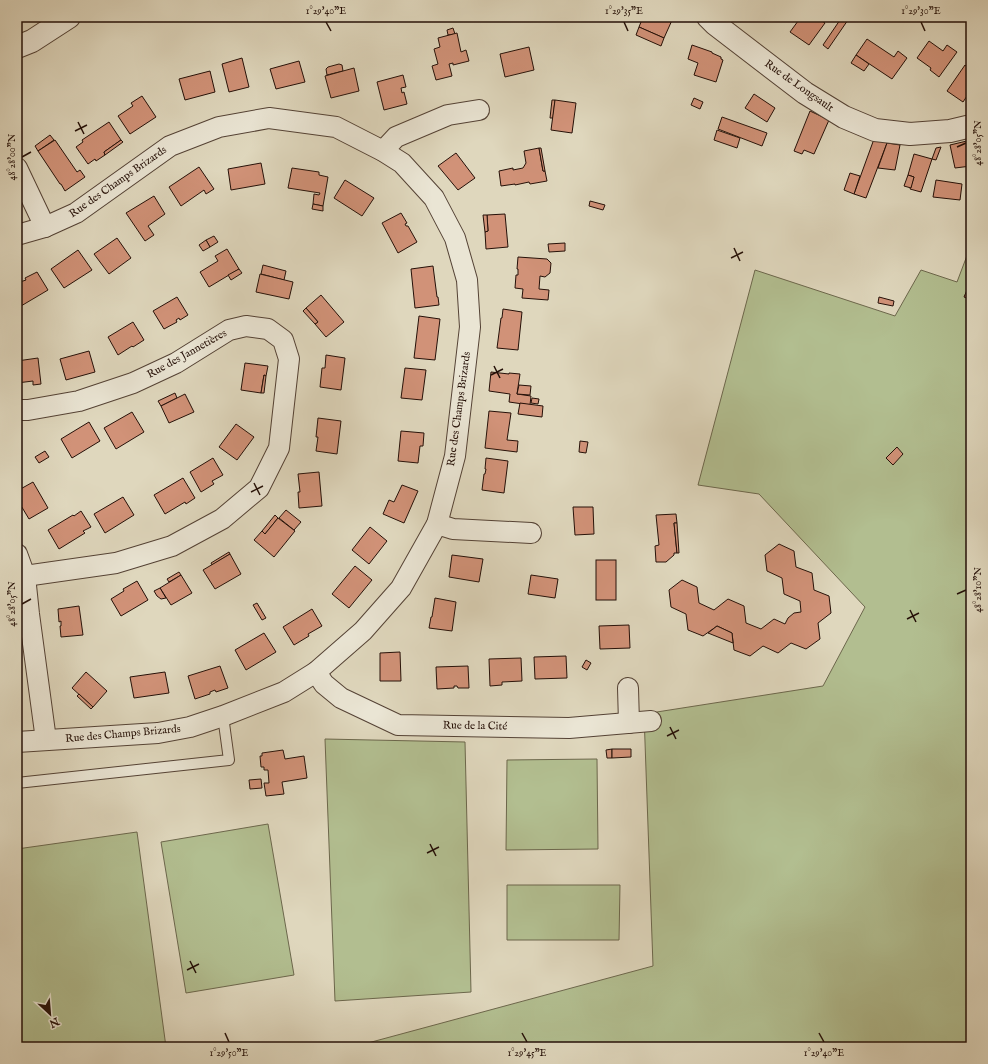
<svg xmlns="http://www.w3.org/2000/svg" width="988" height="1064" viewBox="0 0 988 1064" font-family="'IM FELL English',serif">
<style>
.green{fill:#b2be90;stroke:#6c674c}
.building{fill:#d19278;stroke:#251008}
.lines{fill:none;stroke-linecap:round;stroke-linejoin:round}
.service-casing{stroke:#544235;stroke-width:12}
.minor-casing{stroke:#544235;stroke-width:22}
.tertiary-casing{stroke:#544235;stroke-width:24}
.service{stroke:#eae5d4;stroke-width:10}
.minor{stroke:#eae5d4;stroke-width:20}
.tertiary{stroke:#eae5d4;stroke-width:22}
.ticks{fill:none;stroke:#251008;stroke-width:1.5}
.labels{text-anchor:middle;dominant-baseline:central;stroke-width:3;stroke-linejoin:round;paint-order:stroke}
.street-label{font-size:11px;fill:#251008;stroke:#eae5d4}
.neatline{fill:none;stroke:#251008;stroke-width:1.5}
.ticks-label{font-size:10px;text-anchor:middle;fill:#251008}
</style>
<rect width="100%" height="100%" fill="#dfd7bd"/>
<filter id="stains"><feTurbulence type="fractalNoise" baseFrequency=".005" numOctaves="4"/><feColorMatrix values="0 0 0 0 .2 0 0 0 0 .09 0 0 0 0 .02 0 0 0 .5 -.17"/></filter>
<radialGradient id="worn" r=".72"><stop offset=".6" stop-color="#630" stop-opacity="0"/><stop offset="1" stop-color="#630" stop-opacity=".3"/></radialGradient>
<!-- green -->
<g class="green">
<polygon points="971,245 971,1047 353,1047 653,966 644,714 823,686 865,607 759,494 698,485 755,270 895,316 921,270 957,282"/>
<polygon points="325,739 465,742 471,992 335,1001"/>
<polygon points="597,759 598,849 506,850 507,760"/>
<polygon points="268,824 294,975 186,993 161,842"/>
<polygon points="137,832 166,1047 17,1047 17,849"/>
<polygon points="507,885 620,885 619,940 507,940"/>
</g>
<!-- building -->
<g class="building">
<polygon points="643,17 671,17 673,18 664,38 639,27"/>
<polygon points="801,17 816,17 825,23 809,45 790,32"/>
<polygon points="842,17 850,17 828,49 823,45"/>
<polygon points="639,27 664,38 661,46 636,35"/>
<polygon points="453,28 455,34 448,35 447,30"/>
<polygon points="457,33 461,52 466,50 469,61 453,65 453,63 449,64 452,76 436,80 432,66 438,64 434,49 440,47 438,38"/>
<polygon points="867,39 894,57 898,51 907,58 892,79 856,55"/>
<polygon points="929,41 943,51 947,45 957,52 939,77 930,70 931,68 917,58"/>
<polygon points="692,45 712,52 712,53 721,57 721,59 723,60 716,82 694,75 698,63 688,59"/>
<polygon points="529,47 534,70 505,77 500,54"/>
<polygon points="856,55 869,64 864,71 851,63"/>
<polygon points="242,58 249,87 229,92 222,64"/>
<polygon points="299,61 305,82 276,89 270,69"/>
<polygon points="339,64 342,65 343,71 327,75 326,69 328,67"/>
<polygon points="965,65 971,70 971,90 963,102 947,91"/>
<polygon points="354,68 359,91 331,98 325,76"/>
<polygon points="210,71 215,92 185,100 179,79"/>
<polygon points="403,75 406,87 401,88 402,93 404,92 407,104 384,110 377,82"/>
<polygon points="754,94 775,108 767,122 745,108"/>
<polygon points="142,96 156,117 130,134 118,116 133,106 131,103"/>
<polygon points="694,98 703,102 700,109 691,105"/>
<polygon points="552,100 555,100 553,118 550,118"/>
<polygon points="555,100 576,103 572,133 551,130"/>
<polygon points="810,111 829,120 814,154 804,150 802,154 794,151"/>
<polygon points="722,117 767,133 762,146 718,129"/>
<polygon points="109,122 121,140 104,152 105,155 96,161 95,159 88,164 76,147 83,142 82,140"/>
<polygon points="717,130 740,138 737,148 714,140"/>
<polygon points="50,135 54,140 38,151 35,146"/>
<polygon points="874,139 887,143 866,198 854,194"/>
<polygon points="55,140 77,172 80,170 85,177 65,191 61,184 60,184 38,151"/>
<polygon points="121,140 123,142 105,155 104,152"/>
<polygon points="971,140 971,166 955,168 950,145"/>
<polygon points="887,143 900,145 895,170 878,168"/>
<polygon points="941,147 936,160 932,159 936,148"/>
<polygon points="539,148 543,171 545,171 547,181 530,184 529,182 515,185 515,184 501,186 499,171 513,168 513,170 523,168 526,163 524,151"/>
<polygon points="539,148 541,148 545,171 543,171"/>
<polygon points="456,153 475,178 458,190 438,166"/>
<polygon points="914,154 932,159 921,192 910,189 914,177 908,175"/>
<polygon points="261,163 265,184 231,190 228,169"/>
<polygon points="199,167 214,189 206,194 204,190 181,206 169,187"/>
<polygon points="292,168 319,172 319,175 328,177 323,206 313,204 314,194 319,195 320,193 288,188"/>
<polygon points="850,173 860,176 854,194 844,190"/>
<polygon points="908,175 914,177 911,188 904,186"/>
<polygon points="345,180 374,198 362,216 334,198"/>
<polygon points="936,180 962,184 960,200 933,197"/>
<polygon points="154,196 165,214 148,226 154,235 145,241 126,213"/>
<polygon points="590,201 605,205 603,210 589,206"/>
<polygon points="313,204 323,206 323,211 312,209"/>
<polygon points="401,213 407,223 405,224 406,226 408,226 417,242 398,253 382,223"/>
<polygon points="505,214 508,247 486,249 485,232 488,231 487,215"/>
<polygon points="483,215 487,215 488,231 485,232"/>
<polygon points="214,236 218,242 210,247 206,240"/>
<polygon points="117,238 131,258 109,274 94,254"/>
<polygon points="206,240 210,247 203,251 199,245"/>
<polygon points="565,243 565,251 549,252 548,244"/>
<polygon points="227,249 239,269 209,287 200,272 218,261 215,256"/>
<polygon points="78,250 92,270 64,288 51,269"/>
<polygon points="518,257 547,259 551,263 550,273 545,277 540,276 539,289 549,290 548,300 522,298 523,289 515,288 516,275 518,275 518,269 517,269"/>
<polygon points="263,265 286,271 284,280 261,274"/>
<polygon points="433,266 437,297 438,297 439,305 415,308 411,269"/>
<polygon points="239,269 242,273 231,280 228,275"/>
<polygon points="37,272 48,290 21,306 17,299 17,283 26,280 25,278"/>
<polygon points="260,274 293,282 289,299 256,292"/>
<polygon points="967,290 971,292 971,295 969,299 964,297"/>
<polygon points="321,295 344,322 326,337 315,324 318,322 306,308"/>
<polygon points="177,297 188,315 180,320 179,318 176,320 177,322 164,329 153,311"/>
<polygon points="879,297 894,301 893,306 878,303"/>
<polygon points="306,308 318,322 315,324 303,311"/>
<polygon points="503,309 522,312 518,350 497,348 501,318 502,318"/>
<polygon points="419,316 440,319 435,360 414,358"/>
<polygon points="133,322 144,340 133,347 132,346 118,355 108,337"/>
<polygon points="89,351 95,372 66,380 60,359"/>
<polygon points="326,355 345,358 341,390 320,387 322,368 325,368"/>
<polygon points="38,358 41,384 33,385 33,381 17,383 17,361"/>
<polygon points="245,363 268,366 266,376 264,375 261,393 241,390"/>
<polygon points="405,368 426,370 422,400 401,398"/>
<polygon points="491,372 509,374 509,373 520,374 517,394 531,396 530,405 509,402 510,394 489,391"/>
<polygon points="264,375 266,376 264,393 261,393"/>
<polygon points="519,385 531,386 530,395 517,394"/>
<polygon points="175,393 177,398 161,406 158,401"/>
<polygon points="185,394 194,412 169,423 161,406"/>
<polygon points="532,398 539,399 538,404 531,403"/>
<polygon points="520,403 543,406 542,417 518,414"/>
<polygon points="489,411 511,413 507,440 518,441 517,452 485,448"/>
<polygon points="132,412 144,432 116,449 104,428"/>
<polygon points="318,418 341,421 337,454 316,451 318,437 316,437"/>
<polygon points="89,422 100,441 72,458 61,439"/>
<polygon points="236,424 254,437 237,460 219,447"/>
<polygon points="401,431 424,433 423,446 420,446 418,463 398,461"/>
<polygon points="580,441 588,442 586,453 579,452"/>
<polygon points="897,447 903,454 893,465 886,458"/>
<polygon points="45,451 49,457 39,463 35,457"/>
<polygon points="213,458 223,475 212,481 214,484 201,492 190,472"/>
<polygon points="486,458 508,461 504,493 482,490 484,474 485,474 486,469 485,469"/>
<polygon points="319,472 322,506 299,508 298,492 300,492 298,474"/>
<polygon points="183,478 195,498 186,504 185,502 165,514 154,495"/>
<polygon points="33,482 48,508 29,519 17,499 17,491"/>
<polygon points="402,485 418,491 404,523 383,514 389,500 394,502"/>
<polygon points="123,497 134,515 105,533 94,514"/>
<polygon points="573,507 593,507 594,534 575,535"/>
<polygon points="286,510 301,522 294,530 279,518"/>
<polygon points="81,511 91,527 83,531 85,533 59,549 48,530 73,515 74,516"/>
<polygon points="676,514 677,523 674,523 677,553 674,553 674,555 666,562 656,562 655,546 659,545 656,515"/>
<polygon points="275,515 278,518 265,534 262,531"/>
<polygon points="278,518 295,531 274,557 254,540 262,531 265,534"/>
<polygon points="674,523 677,523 679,553 677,553"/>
<polygon points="370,527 387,541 369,564 352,550"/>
<polygon points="779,544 794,551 796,567 812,573 814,590 829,596 831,613 818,623 820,639 806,649 791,643 778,653 763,646 750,656 734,650 732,633 717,626 703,636 688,630 686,614 671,607 669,590 682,580 697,587 699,603 714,610 728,599 744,606 746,623 761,629 774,619 785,624 788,618 794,613 801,612 800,601 784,594 782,578 767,571 765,555"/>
<polygon points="229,552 230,554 212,565 211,563"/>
<polygon points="230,554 241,574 215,589 203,570"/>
<polygon points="452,555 483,559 479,582 449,577"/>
<rect x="596" y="560" width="20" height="40"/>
<polygon points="355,566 372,580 349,608 332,594"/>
<polygon points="179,572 181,575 169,582 167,579"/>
<polygon points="181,575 192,593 171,605 160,588"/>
<polygon points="531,575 558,579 555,598 528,594"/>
<polygon points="137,581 148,600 121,616 111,599 124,591 123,589"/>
<polygon points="160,588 166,598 161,599 157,596 154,591"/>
<polygon points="435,598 456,602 452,631 429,628 431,617 432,617"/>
<polygon points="257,603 266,618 262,620 253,605"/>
<polygon points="79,606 83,635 61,637 60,626 61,626 61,621 59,622 58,609"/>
<polygon points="312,609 322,626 308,634 309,636 294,645 283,627"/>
<polygon points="629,625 630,648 600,649 599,626"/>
<polygon points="717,626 732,633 733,643 708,633"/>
<polygon points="264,633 276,652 246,670 235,650"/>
<polygon points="400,652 401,681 380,681 380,653"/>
<polygon points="566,656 567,678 535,679 534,657"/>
<polygon points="521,658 522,681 502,682 502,685 490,686 489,659"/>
<polygon points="586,660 591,663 587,670 582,667"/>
<polygon points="220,666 228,688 216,692 215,690 210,692 210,694 195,699 188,676"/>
<polygon points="468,666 469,688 458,688 457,686 454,686 454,688 437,689 436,667"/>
<polygon points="86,672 107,691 93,707 72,688"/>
<polygon points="165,672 169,693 134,698 130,677"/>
<polygon points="79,694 93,707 91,709 77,696"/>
<polygon points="612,749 612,758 607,758 606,750"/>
<polygon points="612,749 631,749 631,757 612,758"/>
<polygon points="283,750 285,759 304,756 307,778 282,782 284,794 266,796 264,783 269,783 268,770 264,770 264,767 261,767 260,756 262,756 262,753"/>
<polygon points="261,779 262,788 250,789 249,780"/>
</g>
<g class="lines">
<defs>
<polyline id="service" points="17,783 229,760 223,716"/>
<g id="minor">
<polyline points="383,151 396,137 448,115 479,110"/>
<polyline points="17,168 45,227"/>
<polyline points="17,235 45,227 76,213 170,146 219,127 269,118 336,127 383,151 402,163 434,198 455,238 467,280 470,327 455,456 437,524 401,588 363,631 316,672 284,692 223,716 190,727 158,733 17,742"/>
<polyline points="17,410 28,410 79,401 133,383 176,363 229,330 246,326 268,329 283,340 289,359 279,448 259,488 222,519 172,546 116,563 25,576"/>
<polyline points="437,524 453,529 531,533"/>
<polyline points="17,554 25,576 29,614 46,740"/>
<polyline points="316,672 324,684 341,698 398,725 569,728 651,721"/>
<polyline points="628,688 629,723"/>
</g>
<g id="tertiary">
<polyline points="708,17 715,24 805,93 844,117 875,130 910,134 950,131 971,126"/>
<polyline points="17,47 32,41 69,17"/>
</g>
</defs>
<!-- service casing -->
<use href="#service" class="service-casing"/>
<!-- minor casing -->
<use href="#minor" class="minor-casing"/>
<!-- tertiary casing -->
<use href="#tertiary" class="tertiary-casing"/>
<!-- service -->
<use href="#service" class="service"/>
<!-- minor -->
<use href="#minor" class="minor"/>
<!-- tertiary -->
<use href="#tertiary" class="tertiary"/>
</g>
<!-- ticks -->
<path class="ticks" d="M326 22 331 31M624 22 628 31M921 22 925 31M78 122 84 134M75 131 87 125M957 147 966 143M22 157 31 152M734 248 740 261M731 258 743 252M494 366 500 378M491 375 503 369M254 483 260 495M251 492 263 486M957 594 966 590M22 604 31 599M910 610 916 622M907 619 919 613M670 727 676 739M667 736 679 730M430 844 436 856M427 853 439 847M190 961 196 973M187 970 199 964M225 1033 229 1042M522 1033 527 1042M819 1033 824 1042"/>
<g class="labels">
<!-- street labels -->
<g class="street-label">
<text transform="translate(799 86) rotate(35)">Rue de Longsault</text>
<text transform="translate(118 182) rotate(-35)">Rue des Champs Brizards</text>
<text transform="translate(187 354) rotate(-29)">Rue des Jannetières</text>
<text transform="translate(459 409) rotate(-82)">Rue des Champs Brizards</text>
<text transform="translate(475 726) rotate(1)">Rue de la Cité</text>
<text transform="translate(123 734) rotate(-5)">Rue des Champs Brizards</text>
</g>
</g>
<!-- margin -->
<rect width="988" height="1064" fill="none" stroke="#dfd7bd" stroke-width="44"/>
<!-- north arrow -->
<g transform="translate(50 1014) rotate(154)" stroke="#eae5d4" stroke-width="3" paint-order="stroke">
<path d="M0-3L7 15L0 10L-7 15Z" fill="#251008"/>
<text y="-6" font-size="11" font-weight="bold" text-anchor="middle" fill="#251008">N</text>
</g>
<rect x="22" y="22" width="944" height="1020" class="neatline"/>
<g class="ticks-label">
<text x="326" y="14">1°29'40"E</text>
<text x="624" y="14">1°29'35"E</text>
<text x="921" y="14">1°29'30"E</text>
<text transform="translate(977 143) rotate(-90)" y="4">48°28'05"N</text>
<text transform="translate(11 157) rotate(-90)" y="4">48°28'00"N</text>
<text transform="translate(977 590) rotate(-90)" y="4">48°28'10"N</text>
<text transform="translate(11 604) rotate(-90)" y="4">48°28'05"N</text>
<text x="229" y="1056">1°29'50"E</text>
<text x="527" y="1056">1°29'45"E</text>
<text x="824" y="1056">1°29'40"E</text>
</g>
<rect width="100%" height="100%" filter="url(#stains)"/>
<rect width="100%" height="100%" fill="url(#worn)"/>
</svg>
